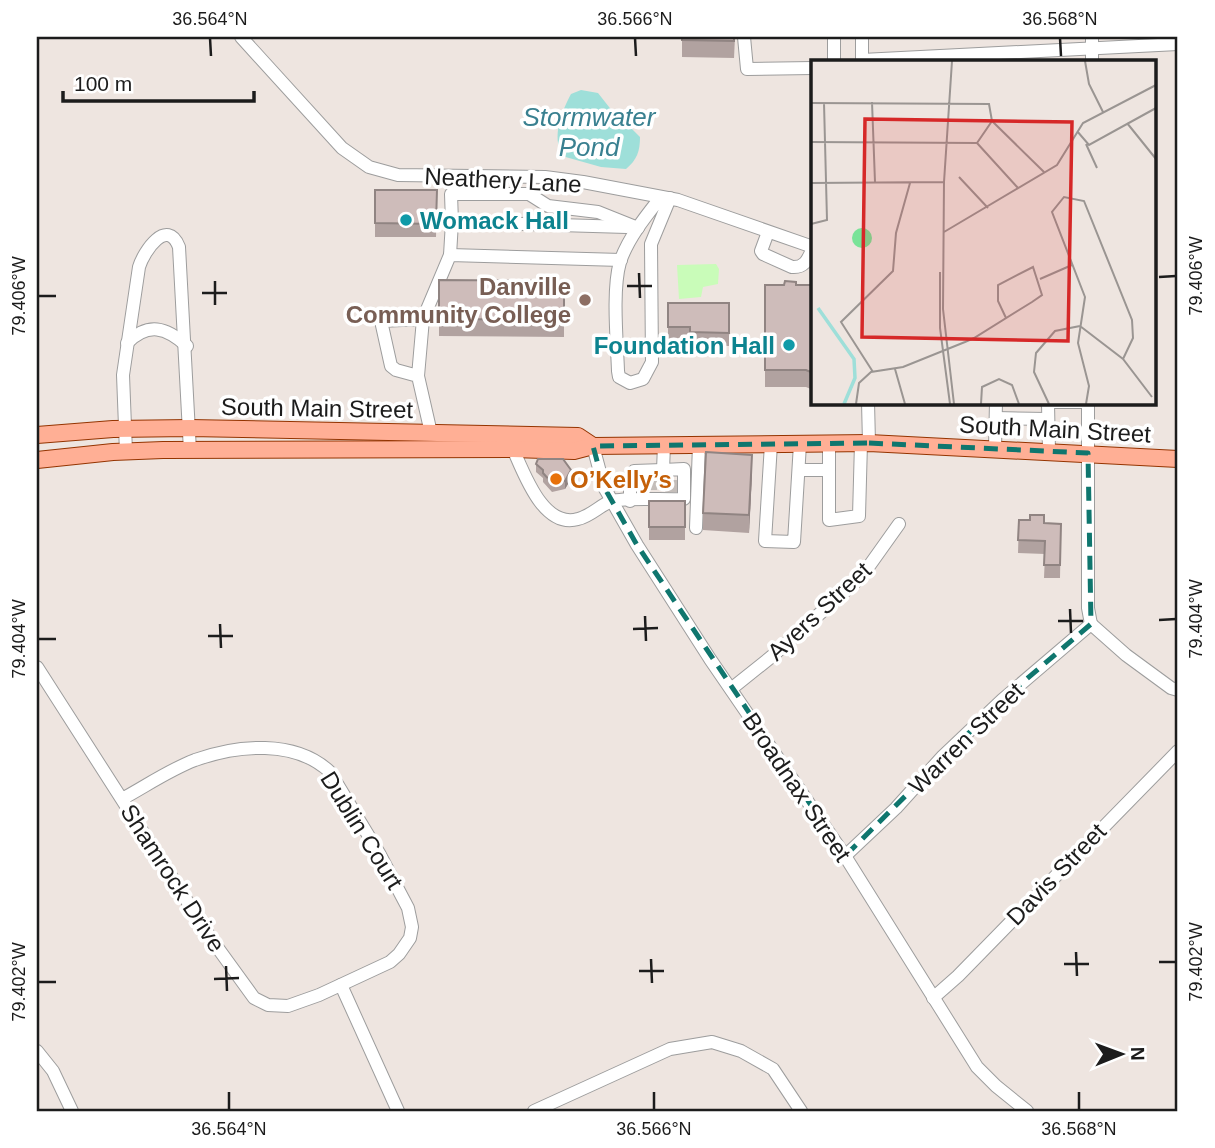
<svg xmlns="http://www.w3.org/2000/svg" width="1215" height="1148" viewBox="0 0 1215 1148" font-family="Helvetica,sans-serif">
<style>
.park{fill:#c9fcb9}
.water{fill:#9edfd9}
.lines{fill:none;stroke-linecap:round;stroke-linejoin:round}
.minor-tunnel{stroke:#c4bdb9;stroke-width:12;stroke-dasharray:12 6;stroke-linecap:butt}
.minor-casing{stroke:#9d9d9d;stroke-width:14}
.major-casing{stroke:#943400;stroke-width:18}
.minor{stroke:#fff;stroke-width:12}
.major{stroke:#ffaf95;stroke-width:16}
.wall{fill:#b1a2a0}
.shaded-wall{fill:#908482}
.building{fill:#cebcba;stroke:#908482;stroke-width:2}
.marked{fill:none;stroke:#0f766e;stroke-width:5;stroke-dasharray:14 9;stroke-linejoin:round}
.ticks{fill:none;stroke:#1c1c1c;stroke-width:2.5}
.culture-dot{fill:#0f9aa8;stroke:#fff;stroke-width:2.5}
.education-dot{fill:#8d6e63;stroke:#fff;stroke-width:2.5}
.food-dot{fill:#e8710a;stroke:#fff;stroke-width:2.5}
.labels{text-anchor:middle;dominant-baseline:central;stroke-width:7;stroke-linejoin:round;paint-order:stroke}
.street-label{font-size:24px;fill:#1c1c1c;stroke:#fff}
.culture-label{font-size:24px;font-weight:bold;fill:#0d838f;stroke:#fff;text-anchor:start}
.education-label{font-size:24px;font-weight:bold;fill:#785e54;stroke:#fff;text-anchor:end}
.food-label{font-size:24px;font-weight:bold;fill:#c56008;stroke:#fff;text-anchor:start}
.water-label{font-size:26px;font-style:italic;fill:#398090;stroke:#fff}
.inset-river{fill:none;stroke:#9edfd9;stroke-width:3.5}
.inset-road{fill:none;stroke:#9a9592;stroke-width:2}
.view{fill:#d62828;fill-opacity:0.15;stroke:#d62828;stroke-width:3.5}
.inset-edge{fill:none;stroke:#1c1c1c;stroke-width:3.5}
.neatline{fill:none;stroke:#1c1c1c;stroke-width:2.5}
.ticks-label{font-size:18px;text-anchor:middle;fill:#1c1c1c}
</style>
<rect width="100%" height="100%" fill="#eee5e0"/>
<!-- park -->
<polygon class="park" points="716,264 719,269 718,284 703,287 701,297 679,299 677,265"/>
<!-- water -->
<path class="water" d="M581 90 598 93 624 126 631 128 640 137C640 151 637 160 626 169L601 167 562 156C552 135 561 113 571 94Z"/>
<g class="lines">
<!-- minor-tunnel -->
<g class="minor-tunnel">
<polyline points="651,478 651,492"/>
<polyline points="671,492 671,477"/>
</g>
<defs>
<g id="minor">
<polyline points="241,37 342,148 369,167 398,175 545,177 583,182 678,200 813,247"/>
<polyline points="744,37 747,69 813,68"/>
<polyline points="834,37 834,61"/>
<polyline points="862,37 862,61"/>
<polyline points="1092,37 1092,61"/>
<polyline points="862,60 1178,44"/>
<path d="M661 197C646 216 628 238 620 262 612 290 617 341 618 371L619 377 630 383 643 379 652 362 651 244 670 198"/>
<polyline points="452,222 451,194 529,194 548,206 598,212 638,228"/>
<path d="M768 232 761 251 763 254 792 267C805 268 808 259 813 248"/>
<polyline points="450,255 452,222 627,227"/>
<polyline points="423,319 450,255 621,260"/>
<path d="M127 343C148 322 166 327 187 346"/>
<polyline points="418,376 396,370 391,366 381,321 423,319 418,376 431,433"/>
<polyline points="868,402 869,443"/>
<polyline points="1046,402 1083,402"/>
<polyline points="1088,402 1088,608 1091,624"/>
<polyline points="1048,404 1049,451"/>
<polyline points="996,418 1047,419"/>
<polyline points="829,443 829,520 859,516 861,443"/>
<polyline points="771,444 765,541 794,542 800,444"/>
<polyline points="593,446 604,487 637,545 710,659 845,856 977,1067 996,1086 1027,1111"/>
<polyline points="995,448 996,402"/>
<path d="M513 449C524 473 543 529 578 519 591 516 600 505 612 501 627 497 666 500 684 499V469L663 470 664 445"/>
<path d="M126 452 123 375 139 267C144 251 167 217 179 247L190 451"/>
<polyline points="799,470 829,470"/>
<polyline points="630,501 630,476 634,471 663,470"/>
<polyline points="696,528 699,445"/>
<polyline points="1091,624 1126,655 1171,688 1178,690"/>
<path d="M37 667 212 940 254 998 268 1005 288 1006 319 995 390 962 399 954 410 938 412 927 408 908 379 853 330 772C295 739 237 745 195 760 169 770 146 786 122 799"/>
<polyline points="731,689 771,657 862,576 899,524"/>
<polyline points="845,856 896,808 943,756 1002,700 1091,624"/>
<polyline points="341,985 398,1111"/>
<polyline points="933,998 958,976 1178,751"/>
<polyline points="37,1051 53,1071 72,1111"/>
<polyline points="534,1111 670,1049 712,1042 741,1051 773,1069 801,1111"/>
</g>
<g id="major">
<polyline points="37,435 113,429 190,428 578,436 593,446"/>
<polyline points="37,460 113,452 163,450 513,449 574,451 593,446 869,443 1178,459"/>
</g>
</defs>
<!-- minor casing -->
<use href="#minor" class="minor-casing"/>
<!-- major casing -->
<use href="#major" class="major-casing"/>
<!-- minor -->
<use href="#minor" class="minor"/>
<!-- major -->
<use href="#major" class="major"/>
</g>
<!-- wall -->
<g class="wall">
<polygon points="682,37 735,37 734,58 682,57"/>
<polygon points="375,190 437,190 436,237 375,237"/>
<polygon points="439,280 564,281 564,337 439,336"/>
<polygon points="765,285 813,285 813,390 806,387 765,387"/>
<polygon points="668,303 729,303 729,346 690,345 690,340 668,340"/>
<polygon points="536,464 571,479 565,489 552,492 543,482 543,478 536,472"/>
<polygon points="752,472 749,533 703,530 703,513"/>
<rect x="649" y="501" width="36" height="39"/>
<polygon points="1019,520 1044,523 1061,524 1060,578 1044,578 1045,554 1018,553"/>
</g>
<!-- shaded-wall -->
<g class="shaded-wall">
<polygon points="752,455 752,472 749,533 749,515"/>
<polygon points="571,470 571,479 565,489 565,481"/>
</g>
<!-- building -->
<g class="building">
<polygon points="682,37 734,37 734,41 682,40"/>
<polygon points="375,190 437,190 436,224 375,223"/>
<polygon points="439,280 564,281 564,320 439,319"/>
<polygon points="785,281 796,282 796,285 813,285 813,373 806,370 765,370 765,285 784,285"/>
<polygon points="668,303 729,303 729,333 690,332 690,327 668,327"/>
<polygon points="706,452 752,455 749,515 703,513"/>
<polygon points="538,459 563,459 571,470 565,481 552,483 543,473 543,470 536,464"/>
<rect x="649" y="501" width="36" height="26"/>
<polygon points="1030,515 1044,515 1044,523 1061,524 1060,565 1044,565 1045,541 1018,540 1019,520 1030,520"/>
</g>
<!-- marked area -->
<path class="marked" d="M869 443 1088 453 1091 624 1002 700 845 856 637 545 604 487 593 446Z"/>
<!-- ticks -->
<path class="ticks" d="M210 38 211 56M635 38 636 56M1060 38 1061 56M639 273 640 298M1159 277 1176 276M215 281V305M627 286H652M202 293H227M38 296H56M1070 609 1071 633M645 616 646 641M1159 620 1176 619M1058 621H1083M220 624 221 648M633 629 658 628M208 636H233M38 639H56M1076 952 1077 976M651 959 652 983M1159 962H1176M1064 964H1089M226 966 227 991M639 971H664M214 979 239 978M38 982H56M229 1092V1110M654 1092V1110M1079 1092V1110"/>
<!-- markers -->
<g class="culture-dot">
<circle cx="406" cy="220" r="7"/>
<circle cx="789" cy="345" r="7"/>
</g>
<circle class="education-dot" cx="585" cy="300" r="7"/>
<circle class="food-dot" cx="556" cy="479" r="7"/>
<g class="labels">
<!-- street labels -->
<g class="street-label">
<text transform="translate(503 180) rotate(3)">Neathery Lane</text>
<text transform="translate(317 408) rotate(1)">South Main Street</text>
<text transform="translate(1055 429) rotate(3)">South Main Street</text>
<text transform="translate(819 611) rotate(-43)">Ayers Street</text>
<text transform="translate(966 738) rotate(-44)">Warren Street</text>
<text transform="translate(797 787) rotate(56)">Broadnax Street</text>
<text transform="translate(362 830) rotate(58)">Dublin Court</text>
<text transform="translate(1056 874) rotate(-46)">Davis Street</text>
<text transform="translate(173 878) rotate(57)">Shamrock Drive</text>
</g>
<!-- culture labels -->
<g class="culture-label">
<text x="420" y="220">Womack Hall</text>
<text x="775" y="345" text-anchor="end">Foundation Hall</text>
</g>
<!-- education labels -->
<g class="education-label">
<text x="571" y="286">Danville<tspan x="571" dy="28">Community College</tspan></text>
</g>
<!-- food labels -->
<g class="food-label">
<text x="570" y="479">O’Kelly’s</text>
</g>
<!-- water labels -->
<g class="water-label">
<text x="589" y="117">Stormwater<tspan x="589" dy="30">Pond</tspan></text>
</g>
</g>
<!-- overview -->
<g transform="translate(811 60)">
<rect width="345" height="345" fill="#eee5e0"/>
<path d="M41 178a10 10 0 1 1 20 0a10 10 0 1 1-20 0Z" fill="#79e398"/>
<path class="inset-river" d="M7 248 43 299 44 318 33 344"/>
<path class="inset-road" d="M141 1 133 122 132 249 143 344M274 1 278 24 292 52M61 42 64 122M0 43 178 44 181 61 166 83M181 61 233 112M316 63 345 99M266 71 278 85 345 48M0 82 166 83M166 83 207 128M275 84 286 108M148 117 177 148M0 123 133 122M0 164 16 160 13 43M133 172 246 105 272 63 345 25M129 212V268L139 344M229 219 261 205M269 266 312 299 341 337M84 309 94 344M62 312 30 262 82 211 85 173 99 123M45 344 48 323 60 312 92 307 154 282 163 278 221 242 231 235 222 207 187 225V241L195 258M170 344 171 327 188 319 201 325 208 344M238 344 223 312 225 293 244 271 269 266M275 344 278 326 267 283 274 237 241 152 253 137 273 141 321 260 322 278 312 299"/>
<path class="view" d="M54 59 261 62 257 281 51 277Z"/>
<rect width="345" height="345" class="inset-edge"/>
</g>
<!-- border -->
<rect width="1215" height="1148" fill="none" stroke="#ffffff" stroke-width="77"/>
<!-- north arrow -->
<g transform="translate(1121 1054) rotate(89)" stroke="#ffffff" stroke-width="5" paint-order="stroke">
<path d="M0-5L12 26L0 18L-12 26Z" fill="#1c1c1c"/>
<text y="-10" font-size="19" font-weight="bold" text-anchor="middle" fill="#1c1c1c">N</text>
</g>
<!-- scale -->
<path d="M63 91v10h191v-10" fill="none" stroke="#1c1c1c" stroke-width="3.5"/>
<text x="74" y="91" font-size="21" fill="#1c1c1c" stroke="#ffffff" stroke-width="5" paint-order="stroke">100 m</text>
<rect x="38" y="38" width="1138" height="1072" class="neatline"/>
<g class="ticks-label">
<text x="210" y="25">36.564°N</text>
<text x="635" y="25">36.566°N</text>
<text x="1060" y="25">36.568°N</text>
<text transform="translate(1196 276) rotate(-90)" y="6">79.406°W</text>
<text transform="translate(19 296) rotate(-90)" y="6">79.406°W</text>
<text transform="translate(1196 619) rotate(-90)" y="6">79.404°W</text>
<text transform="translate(19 639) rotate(-90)" y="6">79.404°W</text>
<text transform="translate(1196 962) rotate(-90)" y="6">79.402°W</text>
<text transform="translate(19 982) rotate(-90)" y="6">79.402°W</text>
<text x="229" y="1135">36.564°N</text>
<text x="654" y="1135">36.566°N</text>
<text x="1079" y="1135">36.568°N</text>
</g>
</svg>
